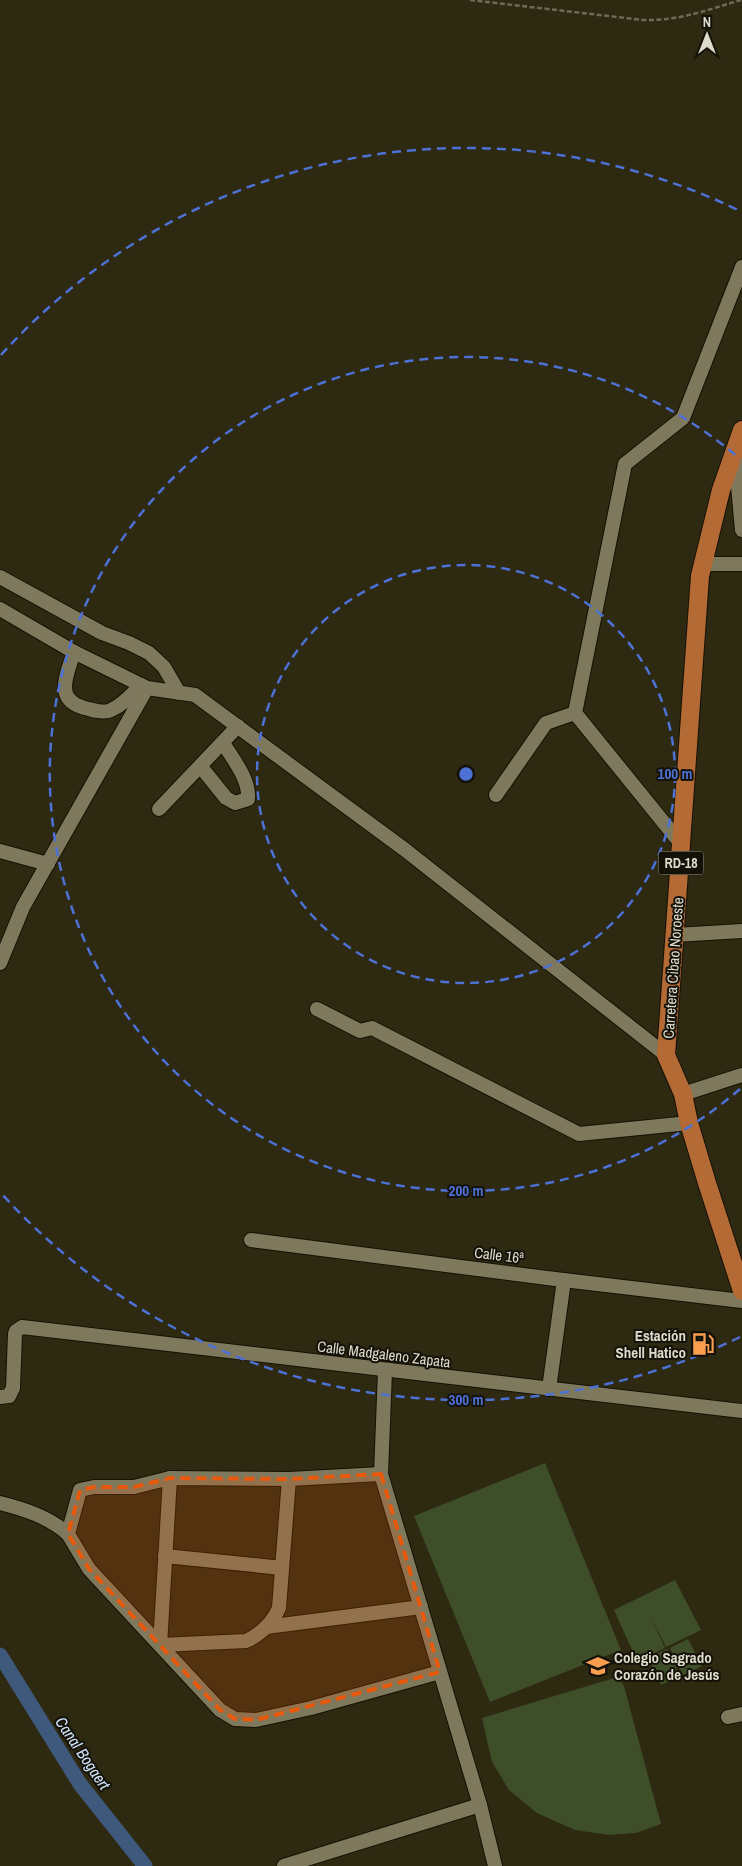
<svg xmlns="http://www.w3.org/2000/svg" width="742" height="1866" viewBox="0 0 742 1866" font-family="'Archivo Narrow',sans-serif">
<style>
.green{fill:#3e4e28}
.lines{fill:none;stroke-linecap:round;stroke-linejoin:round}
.canal{stroke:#3f597d;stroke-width:15}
.minor-casing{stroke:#171100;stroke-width:16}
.major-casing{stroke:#171100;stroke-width:20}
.path{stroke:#6e6a55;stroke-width:2.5;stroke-dasharray:5 2.5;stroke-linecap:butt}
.minor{stroke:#7e785d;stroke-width:14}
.major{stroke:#b36a34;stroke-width:18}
.marked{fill:#e8590c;fill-opacity:0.2;stroke:#e8590c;stroke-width:4;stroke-dasharray:10 6;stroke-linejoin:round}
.ring{fill:none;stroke:#4d71d5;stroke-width:2.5;stroke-dasharray:9 6}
.labels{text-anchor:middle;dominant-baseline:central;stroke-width:4;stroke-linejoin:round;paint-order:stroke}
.shield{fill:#141207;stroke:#a19f91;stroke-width:1}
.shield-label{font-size:14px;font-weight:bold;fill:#dedbcc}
.street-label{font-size:15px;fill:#dedbcc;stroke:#141207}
.poi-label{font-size:15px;font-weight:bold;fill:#dedbcc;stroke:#141207;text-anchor:end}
.water-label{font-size:16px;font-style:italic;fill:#d0e2fb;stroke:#141207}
.centre{fill:#4d71d5;stroke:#141207;stroke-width:2.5}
.ring-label{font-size:15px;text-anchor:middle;font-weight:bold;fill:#4d71d5;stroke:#141207;stroke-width:4;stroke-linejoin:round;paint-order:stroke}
</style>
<rect width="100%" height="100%" fill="#2e2911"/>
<!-- green -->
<g class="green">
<polygon points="545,1463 621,1650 490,1702 414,1516"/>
<polygon points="675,1580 701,1630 666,1647 650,1615 665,1648 637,1661 614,1610"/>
<polygon points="688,1639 702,1666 683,1675 670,1648"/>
<polygon points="667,1649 680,1676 661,1685 648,1658"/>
<polygon points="614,1678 619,1678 624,1686 661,1824 636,1833 609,1835 575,1830 537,1813 509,1790 492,1762 482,1718"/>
</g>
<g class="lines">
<!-- canal -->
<polyline class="canal" points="0,1655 80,1784 145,1866"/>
<defs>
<g id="minor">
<polyline points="735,453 742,530"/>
<polyline points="704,564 742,564"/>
<polyline points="0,577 102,633 129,643 149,653 164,667 179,693"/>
<polyline points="0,609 74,652 141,685 147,688 195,695 404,849 666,1055"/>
<path d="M74 652C66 677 53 702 89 709 95 711 106 713 111 710 123 705 132 694 141 685"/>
<path d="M201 767 226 798 235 803 248 799C250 780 233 759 223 743"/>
<polyline points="496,795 546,723 575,713"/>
<polyline points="159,809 238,726"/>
<polyline points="682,845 575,713 625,464 683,418 742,267"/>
<polyline points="0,851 48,864"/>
<polyline points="675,935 742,931"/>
<polyline points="0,963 23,907 147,688"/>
<polyline points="317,1009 360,1031 372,1028 579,1134 689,1123"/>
<polyline points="683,1094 742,1075"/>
<polyline points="251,1240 555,1279 742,1301"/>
<polyline points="385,1371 381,1474 480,1805 495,1866"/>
<polyline points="549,1389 564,1280"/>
<polyline points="0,1397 9,1396 13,1388 15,1334 16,1331 22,1327 742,1411"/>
<polyline points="381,1474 289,1479 170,1478 134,1487 94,1487 80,1490 68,1534 89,1569 220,1710 235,1719 256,1720 311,1708 440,1672"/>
<path d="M170 1478 160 1645 246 1641C261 1634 272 1624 279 1608L289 1479"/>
<path d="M0 1503C24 1509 49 1517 68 1534"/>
<polyline points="165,1556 282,1568"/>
<polyline points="266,1627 421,1607"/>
<polyline points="728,1717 742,1714"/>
<polyline points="284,1866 480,1805"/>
</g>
<polyline id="major" points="742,430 721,490 700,576 666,1055 683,1094 689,1123 707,1183 742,1291"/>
</defs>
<!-- minor casing -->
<use href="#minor" class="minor-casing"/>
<!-- major casing -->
<use href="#major" class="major-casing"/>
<!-- path -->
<path class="path" d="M470 0 643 20C679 21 707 10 741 0"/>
<!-- minor -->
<use href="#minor" class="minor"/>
<!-- major -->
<use href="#major" class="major"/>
</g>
<!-- marked area -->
<path class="marked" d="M381 1474 440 1672 256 1720 235 1719 220 1710 89 1569 68 1534 80 1490 94 1487H134L170 1478 289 1479Z"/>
<!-- distance rings -->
<g class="ring">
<circle cx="466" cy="774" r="209"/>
<path d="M740 1089A417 417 0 1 1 740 459"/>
<path d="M740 1337A626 626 0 0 1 1 1193M1 355A626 626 0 0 1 740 211"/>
</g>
<!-- icons -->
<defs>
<symbol id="fuel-bare" viewBox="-9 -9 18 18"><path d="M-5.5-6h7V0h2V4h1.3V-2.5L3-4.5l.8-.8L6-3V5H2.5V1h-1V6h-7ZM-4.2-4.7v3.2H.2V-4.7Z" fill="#fb9e50" stroke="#141207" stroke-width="2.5" paint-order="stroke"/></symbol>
<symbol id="university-bare" viewBox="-9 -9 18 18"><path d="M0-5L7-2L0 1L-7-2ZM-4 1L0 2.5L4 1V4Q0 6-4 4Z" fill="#fb9e50" stroke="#141207" stroke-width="2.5" paint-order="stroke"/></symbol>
</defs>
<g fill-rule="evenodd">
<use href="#fuel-bare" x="687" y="1328" width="32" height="32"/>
<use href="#university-bare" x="582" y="1650" width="32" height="32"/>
</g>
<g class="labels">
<!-- shield labels -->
<rect class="shield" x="658.5" y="851.5" width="45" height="23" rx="4"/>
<g class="shield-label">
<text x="681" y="863">RD-18</text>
</g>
<!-- street labels -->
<g class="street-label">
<text transform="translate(673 968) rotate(-86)">Carretera Cibao Noroeste</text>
<text transform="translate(499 1255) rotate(7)">Calle 16ª</text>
<text transform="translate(384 1354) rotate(7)">Calle Madgaleno Zapata</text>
</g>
<!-- poi labels -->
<g class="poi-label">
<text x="686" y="1335">Estación<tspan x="686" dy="17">Shell Hatico</tspan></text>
<text x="614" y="1657" text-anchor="start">Colegio Sagrado<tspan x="614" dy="17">Corazón de Jesús</tspan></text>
</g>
<!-- water labels -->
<g class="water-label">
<text transform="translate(83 1753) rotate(56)">Canal Bogaert</text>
</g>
</g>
<circle cx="466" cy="774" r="8" class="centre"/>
<g class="ring-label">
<text x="675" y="779">100 m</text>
<text x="466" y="1196">200 m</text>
<text x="466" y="1405">300 m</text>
</g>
<!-- north arrow -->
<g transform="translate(707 35)" stroke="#141207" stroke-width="4" paint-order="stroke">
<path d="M0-4L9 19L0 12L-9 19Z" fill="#dedbcc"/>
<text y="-8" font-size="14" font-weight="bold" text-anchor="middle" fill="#dedbcc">N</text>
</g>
</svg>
